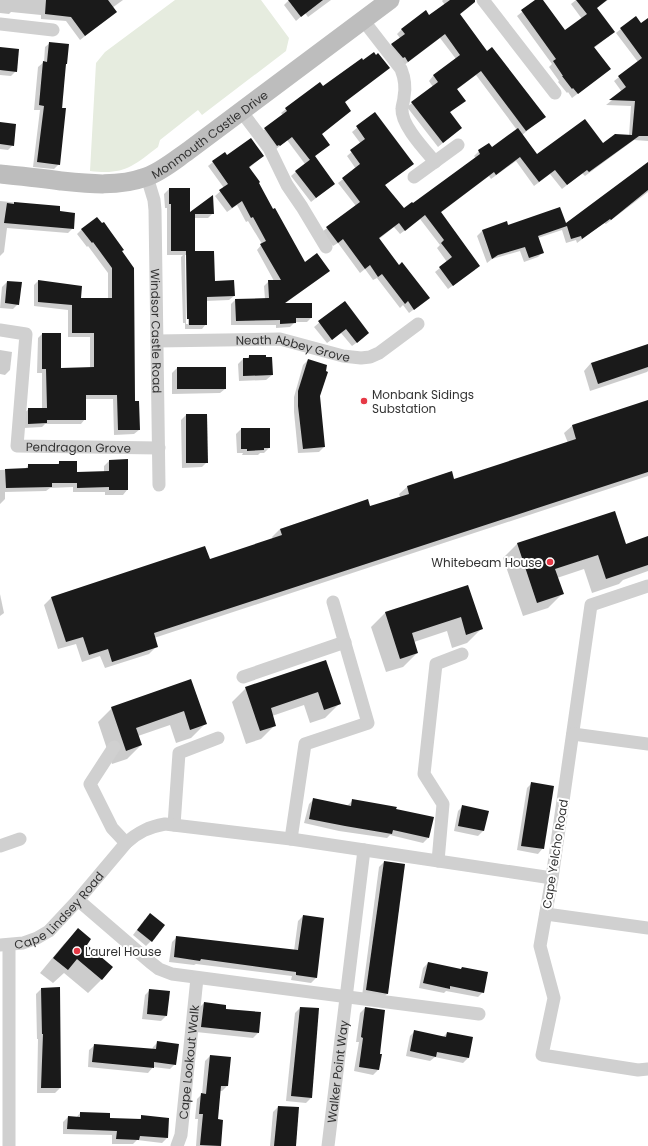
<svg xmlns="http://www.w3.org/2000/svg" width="648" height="1146" viewBox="0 0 648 1146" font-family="Poppins,sans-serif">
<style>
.green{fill:#e6ecdf}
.shadow{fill:#0003;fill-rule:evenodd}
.building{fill:#1a1a1a}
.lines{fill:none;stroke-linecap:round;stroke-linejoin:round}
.street{stroke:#d0d0d0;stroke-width:13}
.secondary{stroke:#bdbdbd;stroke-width:19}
.poi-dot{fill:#e63946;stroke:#fff;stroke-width:1.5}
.labels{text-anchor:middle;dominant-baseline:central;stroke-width:4;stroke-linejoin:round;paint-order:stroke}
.street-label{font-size:12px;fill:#333;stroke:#fff}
.poi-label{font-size:12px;fill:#333;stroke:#fff;text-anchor:start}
</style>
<rect width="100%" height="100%" fill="#fff"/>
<!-- green -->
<path class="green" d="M175 0H261L289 38 286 51 202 115 198 110 160 140 158 147C132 167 124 175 90 171L96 63 105 52Z"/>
<!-- shadow -->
<g class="shadow">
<polygon points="0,0 123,0 112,8 111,16 80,40 66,21 41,19 41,15 11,12 9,14 0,13"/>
<polygon points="289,0 331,0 308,17 305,13 296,21 284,5"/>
<polygon points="443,0 474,0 469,7 459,15 487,52 544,117 522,135 537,155 603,144 629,136 631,106 606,105 622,92 614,81 638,62 616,33 635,17 641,24 648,27 648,141 634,140 585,176 582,173 562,189 550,174 534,186 516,161 491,179 489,176 440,213 475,270 448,289 435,272 447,262 437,248 440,245 420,219 400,234 394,227 379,239 424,302 409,313 403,305 400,308 377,278 373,280 365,269 360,273 338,243 333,246 322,232 356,206 338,183 356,169 347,156 361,144 352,132 375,113 408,168 385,185 403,210 413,204 476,158 474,156 479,151 492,149 517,130 476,75 456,90 464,101 449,113 461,128 438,147 407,107 433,87 429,81 433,76 456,59 440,38 403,66 387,49 400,38 397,34 402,29 429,17 445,5 442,1"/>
<polygon points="537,0 542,0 564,31 582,19 571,4 576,0 608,0 596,8 609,36 594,48 610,69 572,98 568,92 567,93 558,82 559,81 549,67 552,64 517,16"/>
<polygon points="50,43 65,65 59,164 54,169 33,167 40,110 34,110 38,67 44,62 45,47"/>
<polygon points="0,48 16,71 11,76 0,75"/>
<polygon points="344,103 350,111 321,134 329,145 314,157 334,184 311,202 291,176 305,164 287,140 275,150 260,133 283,115 281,113 286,109"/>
<polygon points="0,123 13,145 8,150 0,149"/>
<polygon points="263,156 249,168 305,263 324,275 284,304 311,318 307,322 295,322 290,327 276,328 276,325 231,325 231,304 235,300 265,299 264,286 269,281 274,281 257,250 262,244 248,221 246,222 237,205 227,212 215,196 224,188 208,166 213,162 227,157"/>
<polygon points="648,173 648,192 606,224 604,223 577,243 576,240 566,243 562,230 538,238 543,252 538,257 524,262 520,251 492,259 487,263 477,236 482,231 506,222 508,226 565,224"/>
<path d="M169 189 189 214 213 213 208 218H194L193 252 214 282 234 296 229 300 206 301V324L202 329H185V323H183L181 257 183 255H167V208H165L164 194ZM185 255H187L188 324H186Z"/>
<polygon points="0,201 59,207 59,212 73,228 68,233 7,228 4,252 0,256"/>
<polygon points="82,229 121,252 134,402 139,430 134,434 114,435 113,399 85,399 85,419 81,424 45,424 42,427 24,428 24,413 29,409 42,409 42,373 37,373 38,338 42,334 60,369 90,368 90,337 68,337 68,310 34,306 34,285 38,281 80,299 108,299 108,273 88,246 87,247 77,234"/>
<polygon points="7,282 18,304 13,309 0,308 2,287"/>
<polygon points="344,302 363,338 352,346 341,333 327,343 314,327"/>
<polygon points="648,345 648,371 647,372 590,391 584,371 591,363"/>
<polygon points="0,350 12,352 10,370 5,375 0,374"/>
<polygon points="249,356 272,375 266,380 239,381 238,364 243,359 247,359"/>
<polygon points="308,360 319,396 324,447 319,452 298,453 294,412 294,397 303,365"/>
<polygon points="177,368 225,389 220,393 172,394 172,373"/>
<polygon points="648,401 648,476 154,638 157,646 149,654 105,668 100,656 82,662 76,644 58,649 44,605 51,598 209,560 273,539 272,537 280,529 367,500 370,507 400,497 399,494 407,487 451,472 454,480 568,443 564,433 572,426"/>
<polygon points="186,415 206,415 207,462 202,467 182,468 181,420"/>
<polygon points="241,429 269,448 264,453 260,453 258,455 242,455 243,453 237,453 236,434"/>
<polygon points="109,461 127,490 123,495 105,495 105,492 73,492 73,487 50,488 46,491 5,492 5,499 0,504 0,470 25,469 29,465 57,465 60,462 76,473 104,472 104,466"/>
<polygon points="614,512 625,546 648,538 648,571 623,580 619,584 592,593 584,569 557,578 562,594 548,608 523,616 503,558 517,544"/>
<polygon points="467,586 481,629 467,643 452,648 447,631 414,642 417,653 403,667 386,672 371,627 385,613"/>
<polygon points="0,594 4,613 0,616"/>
<polygon points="325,661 339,704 325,718 310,723 304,705 272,716 275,725 261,739 246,744 232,702 246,688"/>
<polygon points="191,681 205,724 191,738 176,743 170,725 138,736 141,745 127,759 112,764 98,722 112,708"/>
<polygon points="532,783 543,848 538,854 517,850 527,788"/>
<polygon points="314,799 347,806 352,801 395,810 428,838 423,843 390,835 387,838 339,831 304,823 309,804"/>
<polygon points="463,806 488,812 483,831 478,836 454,831 458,811"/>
<polygon points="384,862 387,994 382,999 362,996 379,867"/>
<polygon points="303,916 323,919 316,978 311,983 291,980 292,976 196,964 194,965 169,962 172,942 177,937 294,951 298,921"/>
<polygon points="145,919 151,941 146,946 133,935"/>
<polygon points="78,930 102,979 88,993 64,973 53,983 40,973 64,944"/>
<polygon points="428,963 460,970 462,968 483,992 478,997 446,991 444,993 419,988 423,968"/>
<polygon points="41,989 60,1088 55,1093 37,1093 38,1039 37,1039 36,994"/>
<polygon points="150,990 166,1016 161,1021 142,1019 145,995"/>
<polygon points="204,1003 225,1010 258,1033 253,1038 196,1032 199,1008"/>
<polygon points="300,1008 311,1098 306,1103 286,1101 295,1013"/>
<polygon points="365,1008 378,1070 373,1075 354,1071 359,1042 356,1042 360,1013"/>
<polygon points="415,1031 443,1037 447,1033 472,1038 468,1058 463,1063 435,1057 430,1061 406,1056 410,1036"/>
<polygon points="158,1042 175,1064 170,1069 153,1067 148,1073 88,1067 89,1050 95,1045 152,1050 153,1047"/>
<polygon points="210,1056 230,1058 227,1086 222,1091 220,1091 217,1120 222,1121 220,1146 196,1146 198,1119 195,1119 197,1099 202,1094 205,1061"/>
<polygon points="278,1107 295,1146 270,1146 273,1112"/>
<polygon points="80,1113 109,1119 139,1120 142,1116 167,1138 162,1143 137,1140 133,1144 112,1144 112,1135 63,1134 63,1122 68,1117 76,1118"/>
</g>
<!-- building -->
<g class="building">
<polygon points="46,0 108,0 117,12 85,36 71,17 45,14"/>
<polygon points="288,0 323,0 301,17"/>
<polygon points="450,0 475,0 475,2 460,14 487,51 492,47 546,117 526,131 481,71 457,89 466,101 450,112 462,128 443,143 411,102 438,82 433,75 460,55 445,34 408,62 405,57 403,58 391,44 405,34 401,29 426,10 429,15"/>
<polygon points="535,0 543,0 565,30 587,14 576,0 607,0 597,8 615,32 594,47 611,69 578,94 573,88 572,89 562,76 563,76 553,61 556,59 521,10"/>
<polygon points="636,16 641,23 648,18 648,136 639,136 589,172 587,170 567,185 555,170 539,182 520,157 496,175 494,172 441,212 480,266 453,286 439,267 452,257 441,243 444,240 425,215 405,231 399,223 379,238 399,265 402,262 430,298 414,310 408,301 405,304 382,274 378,277 370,265 365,269 343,239 338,243 326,227 360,202 342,178 360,164 350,150 365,139 356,126 375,112 414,164 385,185 404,208 412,202 413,203 480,154 478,150 489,143 492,147 518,128 537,154 585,119 603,143 615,134 632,135 635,101 609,100 626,87 618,76 642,58 620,28"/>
<polygon points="49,42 69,44 67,64 66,64 62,108 66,108 60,165 37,162 44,106 39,105 43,61 47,62"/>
<polygon points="0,47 19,49 17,72 0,70"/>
<polygon points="374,52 376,55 378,53 390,68 345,102 351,111 322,134 330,145 315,156 335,184 316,198 295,171 311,159 310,160 292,137 280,146 279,145 277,146 264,128 287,111 285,108 320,82 323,86 362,58 363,60"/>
<polygon points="0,122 16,124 14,146 0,144"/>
<polygon points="251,138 264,156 249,167 260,182 259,183 273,209 275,208 305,262 317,253 330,271 285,303 312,303 312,318 296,318 296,323 280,324 280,320 236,321 235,299 269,298 268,280 281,280 260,244 266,241 253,217 251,218 242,201 232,208 219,190 228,184 212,161 225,152 227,155"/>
<polygon points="648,162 648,190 611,220 610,219 582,239 581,236 571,239 567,226 538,236 544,253 529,258 525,247 498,255 492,259 482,230 507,221 508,225 560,207 566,223"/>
<polygon points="169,188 190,188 190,212 213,195 214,214 195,214 195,251 171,251 171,204 169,204"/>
<polygon points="14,202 60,206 60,211 75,213 74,229 4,223 7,203 14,204"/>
<polygon points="97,217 102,223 104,222 111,232 124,250 122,251 134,268 135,401 139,401 140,430 118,430 117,395 86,395 86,420 47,420 47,423 28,424 28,408 47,408 46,369 42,369 42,333 61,333 61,368 94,367 94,333 72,333 72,305 38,302 38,280 82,286 81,298 112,298 112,268 93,242 92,243 81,229"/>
<polygon points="186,251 214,251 215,281 234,280 235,296 207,297 207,325 189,325 189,319 187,319"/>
<polygon points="7,281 22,282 19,305 5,303"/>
<polygon points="345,301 369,333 357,343 346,329 332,340 318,321"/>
<polygon points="648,344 648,367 598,384 591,363"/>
<polygon points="249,355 266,355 266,357 272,357 273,375 243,376 243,358 249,358"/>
<polygon points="308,359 327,365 326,371 328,372 320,396 325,447 303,449 298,406 298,391"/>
<rect x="177" y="367" width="49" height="22"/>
<polygon points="648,400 648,472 154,633 158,647 112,662 108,649 89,655 83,637 66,642 51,597 205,546 210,559 282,535 280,529 368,499 370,506 409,494 407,486 452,471 454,479 576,439 572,425"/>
<polygon points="186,414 207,414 208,463 186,463"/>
<polygon points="241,428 270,428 270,448 264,448 264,450 247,451 247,449 241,449"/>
<polygon points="128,459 128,490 109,490 109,487 77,488 77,483 52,483 52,487 6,488 5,469 28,468 28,464 59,464 59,461 77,461 77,472 109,471 109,460"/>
<polygon points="615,511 626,544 648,536 648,565 606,579 598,555 555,569 564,594 537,603 517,543"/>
<polygon points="468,585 483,629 466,635 461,617 412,633 418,653 400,659 385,612"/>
<polygon points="326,660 341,704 324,710 318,692 271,708 276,726 260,731 245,687"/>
<polygon points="191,679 207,724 190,730 184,711 136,728 142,745 126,751 111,707"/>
<polygon points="531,782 554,786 544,849 521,846"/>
<polygon points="313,798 351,806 352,799 397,807 396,809 434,817 429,838 393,830 392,834 345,826 309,819"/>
<polygon points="462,805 489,811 484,831 458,826"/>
<polygon points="384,861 405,864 388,994 366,990"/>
<polygon points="150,913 165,925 152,942 137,930"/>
<polygon points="303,915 324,918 317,978 296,975 296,972 201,959 200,961 174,957 176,936 298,950"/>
<polygon points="78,928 91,939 87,945 113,967 102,980 77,959 68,970 53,958"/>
<polygon points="428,962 461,969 462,967 488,972 484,993 450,986 450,989 423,983"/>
<polygon points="60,987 61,1088 41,1088 43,1034 42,1034 41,988"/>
<polygon points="149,989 170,991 167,1016 147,1014"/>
<polygon points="204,1002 226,1005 226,1009 261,1012 259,1033 201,1027"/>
<polygon points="300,1007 319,1008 312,1098 291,1096"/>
<polygon points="365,1007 385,1010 380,1054 382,1054 379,1070 359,1067 363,1038 361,1037"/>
<polygon points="414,1030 446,1037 447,1032 473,1037 469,1058 437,1052 436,1057 410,1051"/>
<polygon points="157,1041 179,1044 176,1065 154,1062 154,1068 92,1062 94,1044 156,1049"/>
<polygon points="210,1055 231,1057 228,1086 221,1086 218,1119 223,1120 221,1146 200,1145 203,1114 199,1114 201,1093 206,1094"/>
<polygon points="278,1106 299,1107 296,1146 274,1146"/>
<polygon points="80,1112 110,1113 110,1118 141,1119 141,1115 169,1118 168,1138 140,1136 139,1140 116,1139 117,1131 67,1129 68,1116 80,1117"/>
</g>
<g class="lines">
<!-- street -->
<g class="street">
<polyline points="483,0 555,93"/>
<path d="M363 20 401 69C405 79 406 87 404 97 404 101 402 105 402 109 401 125 425 150 435 162"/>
<polyline points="0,24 53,30"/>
<polyline points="241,111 269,148 287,185 302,207 326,247"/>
<path id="s1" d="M147 177 154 200 155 210 159 485"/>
<polyline points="414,177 458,145"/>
<path id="s2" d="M0 330 26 334 17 446 159 448"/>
<path id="s3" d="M157 341 280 339 343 356 361 358 370 357 379 353 418 324"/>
<polyline points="648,586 591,605 552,878 540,946 554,998 542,1055 638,1070 648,1069"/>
<polyline points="243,677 345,642"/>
<polyline points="573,734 648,744"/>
<polyline points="114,747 90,784 112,828 126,843"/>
<polyline points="174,825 179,753 218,738"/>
<polyline points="291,839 305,744 368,723 333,602"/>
<polyline points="0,846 20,839"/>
<polyline points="438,861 443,804 424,774 436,664 462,654"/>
<polyline points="78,900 150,962 159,969 172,974 479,1014"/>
<polyline points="546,914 648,928"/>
<path id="s4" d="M0 945 23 943 37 938 49 931 78 900 126 843C138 832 149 827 165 824L291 839 552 878"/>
<polyline points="9,945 9,1146"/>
<path id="s5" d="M177 1146 181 1135 197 978"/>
<path id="s6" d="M328 1146 364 850"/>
</g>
<!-- secondary -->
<path class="secondary" id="s7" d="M0 174C20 176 41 178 61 181 90 184 118 187 146 177 161 172 175 160 188 151L390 0"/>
</g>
<!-- markers -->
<g class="poi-dot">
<circle cx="364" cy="401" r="4"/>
<circle cx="550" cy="562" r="4"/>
<circle cx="77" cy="951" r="4"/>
</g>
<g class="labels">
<!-- street labels -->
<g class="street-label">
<text stroke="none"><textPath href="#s7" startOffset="224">Monmouth Castle Drive</textPath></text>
<text stroke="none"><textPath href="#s1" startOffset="155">Windsor Castle Road</textPath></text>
<text stroke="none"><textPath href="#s3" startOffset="137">Neath Abbey Grove</textPath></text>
<text stroke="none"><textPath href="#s2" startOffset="200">Pendragon Grove</textPath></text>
<text transform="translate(555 854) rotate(-81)">Cape Yelcho Road</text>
<text stroke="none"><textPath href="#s4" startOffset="72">Cape Lindsey Road</textPath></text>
<text stroke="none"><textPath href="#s5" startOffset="85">Cape Lookout Walk</textPath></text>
<text stroke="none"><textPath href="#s6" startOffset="75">Walker Point Way</textPath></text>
</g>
<!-- poi labels -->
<g class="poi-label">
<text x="372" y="394">Monbank Sidings<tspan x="372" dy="14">Substation</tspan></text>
<text x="542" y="562" text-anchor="end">Whitebeam House</text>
<text x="85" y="951">Laurel House</text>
</g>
</g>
</svg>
